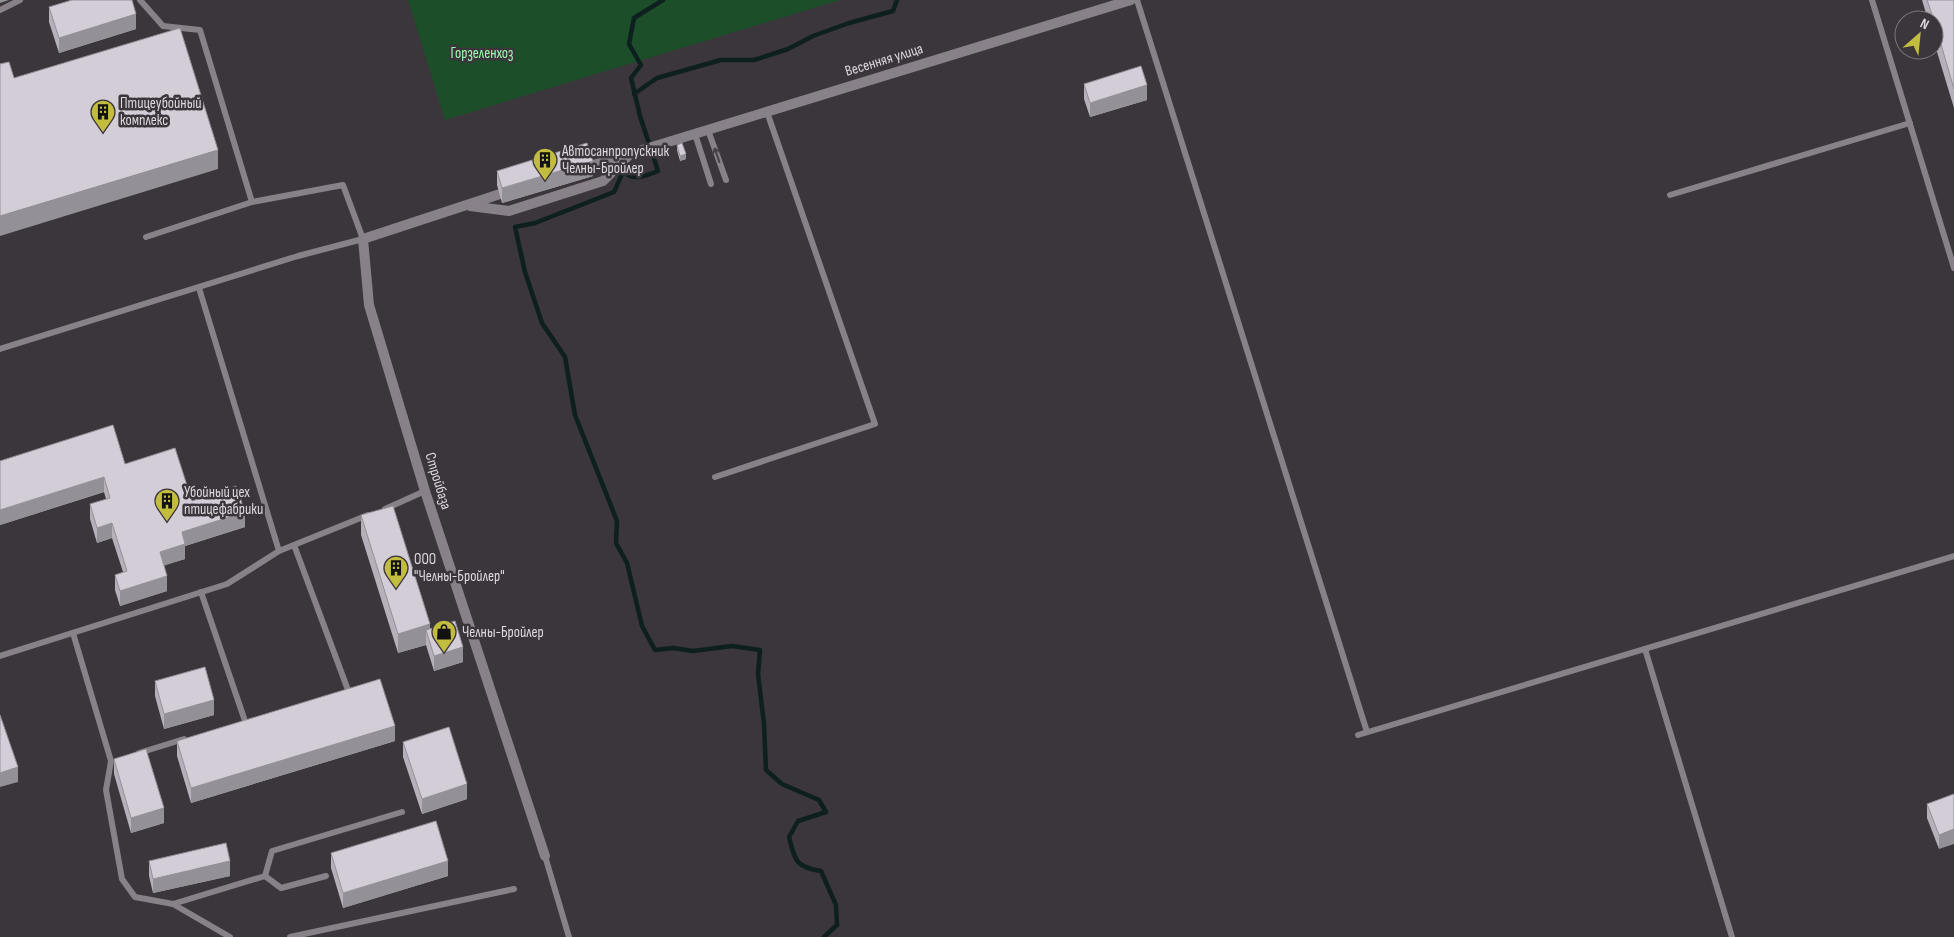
<svg xmlns="http://www.w3.org/2000/svg" width="1954" height="937" viewBox="0 0 1954 937" font-family="'Sofia Sans Condensed',sans-serif">
<style>
.green{fill:#1c4f29}
.lines{fill:none;stroke-linecap:round;stroke-linejoin:round}
.stream{stroke:#0e1f20;stroke-width:4.5}
.lane{stroke:#88818a;stroke-width:6}
.street{stroke:#88818a;stroke-width:10}
.wall{fill:#b5b0ba}
.shaded-wall{fill:#949097}
.building{fill:#d3cdd8;stroke:#949097}
.oneway{stroke:#474048}
.labels{text-anchor:middle;dominant-baseline:central;stroke-width:5;stroke-linejoin:round;paint-order:stroke}
.park-label{font-size:15px;fill:#98fdac;stroke:#3b353c}
.street-label{font-size:15px;fill:#ddd9de;stroke:#3b353c}
.poi-label{font-size:15px;fill:#ddd9de;stroke:#3b353c;text-anchor:start}
</style>
<rect width="100%" height="100%" fill="#3b353c"/>
<!-- green -->
<polygon class="green" points="408,0 840,0 445,120"/>
<g class="lines">
<!-- stream -->
<g class="stream">
<path d="M663 0 634 18 629 44 641 65 631 78 640 116 658 171C646 176 634 181 623 172L614 192 535 223 515 227 525 272 542 323 565 357 575 415 617 521 616 543 627 563 642 626 655 650 673 648 693 651 732 646 760 650 758 674 764 724 766 770 782 784 819 800 826 812 798 821 789 837C795 860 795 867 821 871L836 905 837 925 824 937"/>
<polyline points="634,94 657,78 721,60 754,60 788,49 813,36 849,23 893,11 897,0"/>
</g>
<!-- lane -->
<g class="lane">
<polyline points="140,0 163,26 200,30 252,202 146,237"/>
<polyline points="1137,0 1367,732"/>
<polyline points="1872,0 1954,268"/>
<polyline points="0,10 20,0"/>
<polyline points="708,130 726,180"/>
<polyline points="695,134 711,184"/>
<polyline points="1670,195 1910,123"/>
<polyline points="199,288 279,551"/>
<polyline points="0,349 298,256 363,239 343,185 252,202"/>
<polyline points="715,477 875,424 767,112"/>
<polyline points="385,509 425,491"/>
<polyline points="294,545 348,690"/>
<polyline points="201,592 245,721"/>
<polyline points="73,633 111,761 106,790 122,879 135,897 173,904 265,876 281,888 326,876"/>
<polyline points="1645,649 1732,937"/>
<polyline points="0,656 227,584 279,551 368,515"/>
<polyline points="1358,735 1954,556"/>
<polyline points="139,753 184,739"/>
<polyline points="545,856 569,937"/>
<polyline points="265,876 272,851 402,812"/>
<polyline points="173,904 230,937"/>
<polyline points="290,937 514,889"/>
</g>
<!-- street -->
<g class="street">
<polyline points="590,166 1131,0"/>
<polyline points="500,194 363,239 369,305 425,491 545,856"/>
<polyline points="470,206 509,211 603,181 629,155"/>
</g>
</g>
<!-- wall -->
<g class="wall">
<polygon points="1922,0 1954,0 1954,108 1934,42 1934,20 1928,20"/>
<polygon points="49,7 136,29 59,53 49,22"/>
<polygon points="1084,84 1147,100 1090,117 1084,99"/>
<polygon points="677,145 686,159 680,161 677,150"/>
<polygon points="497,171 593,176 502,203 497,185"/>
<polygon points="0,461 125,464 192,501 245,527 185,546 185,559 164,565 167,591 120,606 115,590 115,575 123,572 112,538 97,543 90,519 90,504 106,499 104,492 0,525"/>
<polygon points="361,515 430,629 463,662 434,671 426,645 398,653 361,535"/>
<polygon points="155,681 214,715 164,729 155,696"/>
<polygon points="177,741 395,741 191,803 177,756"/>
<polygon points="403,742 467,799 422,814 403,757"/>
<polygon points="114,759 164,823 131,833 114,774"/>
<polygon points="1954,794 1939,849 1927,818 1927,804"/>
<polygon points="331,853 448,876 343,908 331,868"/>
<polygon points="149,861 230,876 153,893 149,876"/>
</g>
<!-- shaded-wall -->
<g class="shaded-wall">
<polygon points="0,0 9,0 0,3"/>
<polygon points="136,14 136,29 59,53 59,38"/>
<polygon points="1147,85 1147,100 1090,117 1090,103"/>
<polygon points="218,150 218,169 0,236 0,216"/>
<polygon points="686,154 686,159 680,161 680,156"/>
<polygon points="593,161 593,176 502,203 502,188"/>
<polygon points="104,477 104,492 0,525 0,510"/>
<polygon points="245,512 245,527 185,546 185,559 160,567 160,552 182,532"/>
<polygon points="112,523 112,538 97,543 97,528"/>
<polygon points="167,576 167,591 120,606 120,591"/>
<polygon points="430,624 430,643 426,630 426,645 398,653 398,634"/>
<polygon points="463,647 463,662 434,671 434,656"/>
<polygon points="214,700 214,715 164,729 164,714"/>
<polygon points="395,726 395,741 191,803 191,788"/>
<polygon points="18,767 18,782 0,787 0,773"/>
<polygon points="467,784 467,799 422,814 422,799"/>
<polygon points="164,808 164,823 131,833 131,818"/>
<polygon points="1954,829 1954,844 1939,849 1939,835"/>
<polygon points="230,861 230,876 153,893 153,879"/>
<polygon points="448,861 448,876 343,908 343,893"/>
</g>
<!-- building -->
<g class="building">
<polygon points="72,0 132,0 136,14 59,38 49,7"/>
<polygon points="1927,0 1954,0 1954,89 1934,20"/>
<polygon points="180,28 218,150 0,216 0,64 9,62 14,78"/>
<polygon points="1141,66 1147,85 1090,103 1084,84"/>
<polygon points="587,143 593,161 502,188 497,171"/>
<polygon points="682,143 686,154 680,156 677,145"/>
<polygon points="113,425 125,464 175,448 192,501 236,486 245,512 182,532 185,544 160,552 167,576 120,591 115,575 127,571 112,523 97,528 90,504 110,498 104,477 0,510 0,461"/>
<polygon points="393,506 430,624 398,634 361,515"/>
<polygon points="455,621 463,647 434,656 426,630"/>
<polygon points="205,667 214,700 164,714 155,681"/>
<polygon points="380,679 395,726 191,788 177,741"/>
<polygon points="0,715 18,767 0,773"/>
<polygon points="449,727 467,784 422,799 403,742"/>
<polygon points="146,749 164,808 131,818 114,759"/>
<polygon points="1954,794 1954,829 1939,835 1927,804"/>
<polygon points="436,821 448,861 343,893 331,853"/>
<polygon points="226,843 230,861 153,879 149,861"/>
</g>
<!-- one-way arrows -->
<defs><path id="oneway-shaft" d="M-6 0H5M1.5-3L5.5 0L1.5 3" fill="none" stroke-width="1.6" stroke-linecap="round" stroke-linejoin="round" transform="scale(1.25)"/></defs>
<use class="oneway" href="#oneway-shaft" transform="translate(717 155) rotate(-109)"/>
<!-- icons -->
<defs>
<symbol id="building-pin" viewBox="-11 -11 22 30"><path d="M0 17L-7.5 6A9.5 9.5 0 1 1 7.5 6Z" fill="#c2bd3f" stroke="#3b353c"/><path d="M-4-6H4V6H1V3H-1V6H-4ZM-2.5-4.3h1.7v1.8h-1.7ZM.8-4.3h1.7v1.8H.8ZM-2.5-1h1.7V.8h-1.7ZM.8-1h1.7V.8H.8Z" fill="#111"/></symbol>
<symbol id="shop-pin" viewBox="-11 -11 22 30"><path d="M0 17L-7.5 6A9.5 9.5 0 1 1 7.5 6Z" fill="#c2bd3f" stroke="#3b353c"/><path d="M-5-2.5h2.3a2.7 3.5 0 0 1 5.4 0H5L5.5 6h-11ZM-1.5-2.5h3a1.5 2.3 0 0 0-3 0Z" fill="#111"/></symbol>
</defs>
<g fill-rule="evenodd">
<use href="#building-pin" x="89" y="98" width="28" height="38"/>
<use href="#building-pin" x="531" y="146" width="28" height="38"/>
<use href="#building-pin" x="153" y="487" width="28" height="38"/>
<use href="#building-pin" x="382" y="554" width="28" height="38"/>
<use href="#shop-pin" x="430" y="618" width="28" height="38"/>
</g>
<g class="labels">
<!-- park labels -->
<g class="park-label">
<text x="482" y="53">Горзеленхоз</text>
</g>
<!-- street labels -->
<g class="street-label">
<text transform="translate(884 60) rotate(-17)">Весенняя улица</text>
<text transform="translate(438 481) rotate(73)">Стройбаза</text>
</g>
<!-- poi labels -->
<g class="poi-label">
<text x="120" y="103">Птицеубойный<tspan x="120" dy="17">комплекс</tspan></text>
<text x="562" y="151">Автосанпропускник<tspan x="562" dy="17">Челны-Бройлер</tspan></text>
<text x="184" y="492">Убойный цех<tspan x="184" dy="17">птицефабрики</tspan></text>
<text x="414" y="559">ООО<tspan x="414" dy="17">"Челны-Бройлер"</tspan></text>
<text x="462" y="632">Челны-Бройлер</text>
</g>
</g>
<!-- north arrow -->
<g transform="translate(1919 35) rotate(27)"><circle r="24" fill="#3b353c" stroke="#7c777d"/>
<path d="M0-4L9 19L0 12L-9 19Z" fill="#c2bd3f"/>
<text y="-8" font-size="14" font-weight="bold" text-anchor="middle" fill="#ddd9de">N</text>
</g>
</svg>
